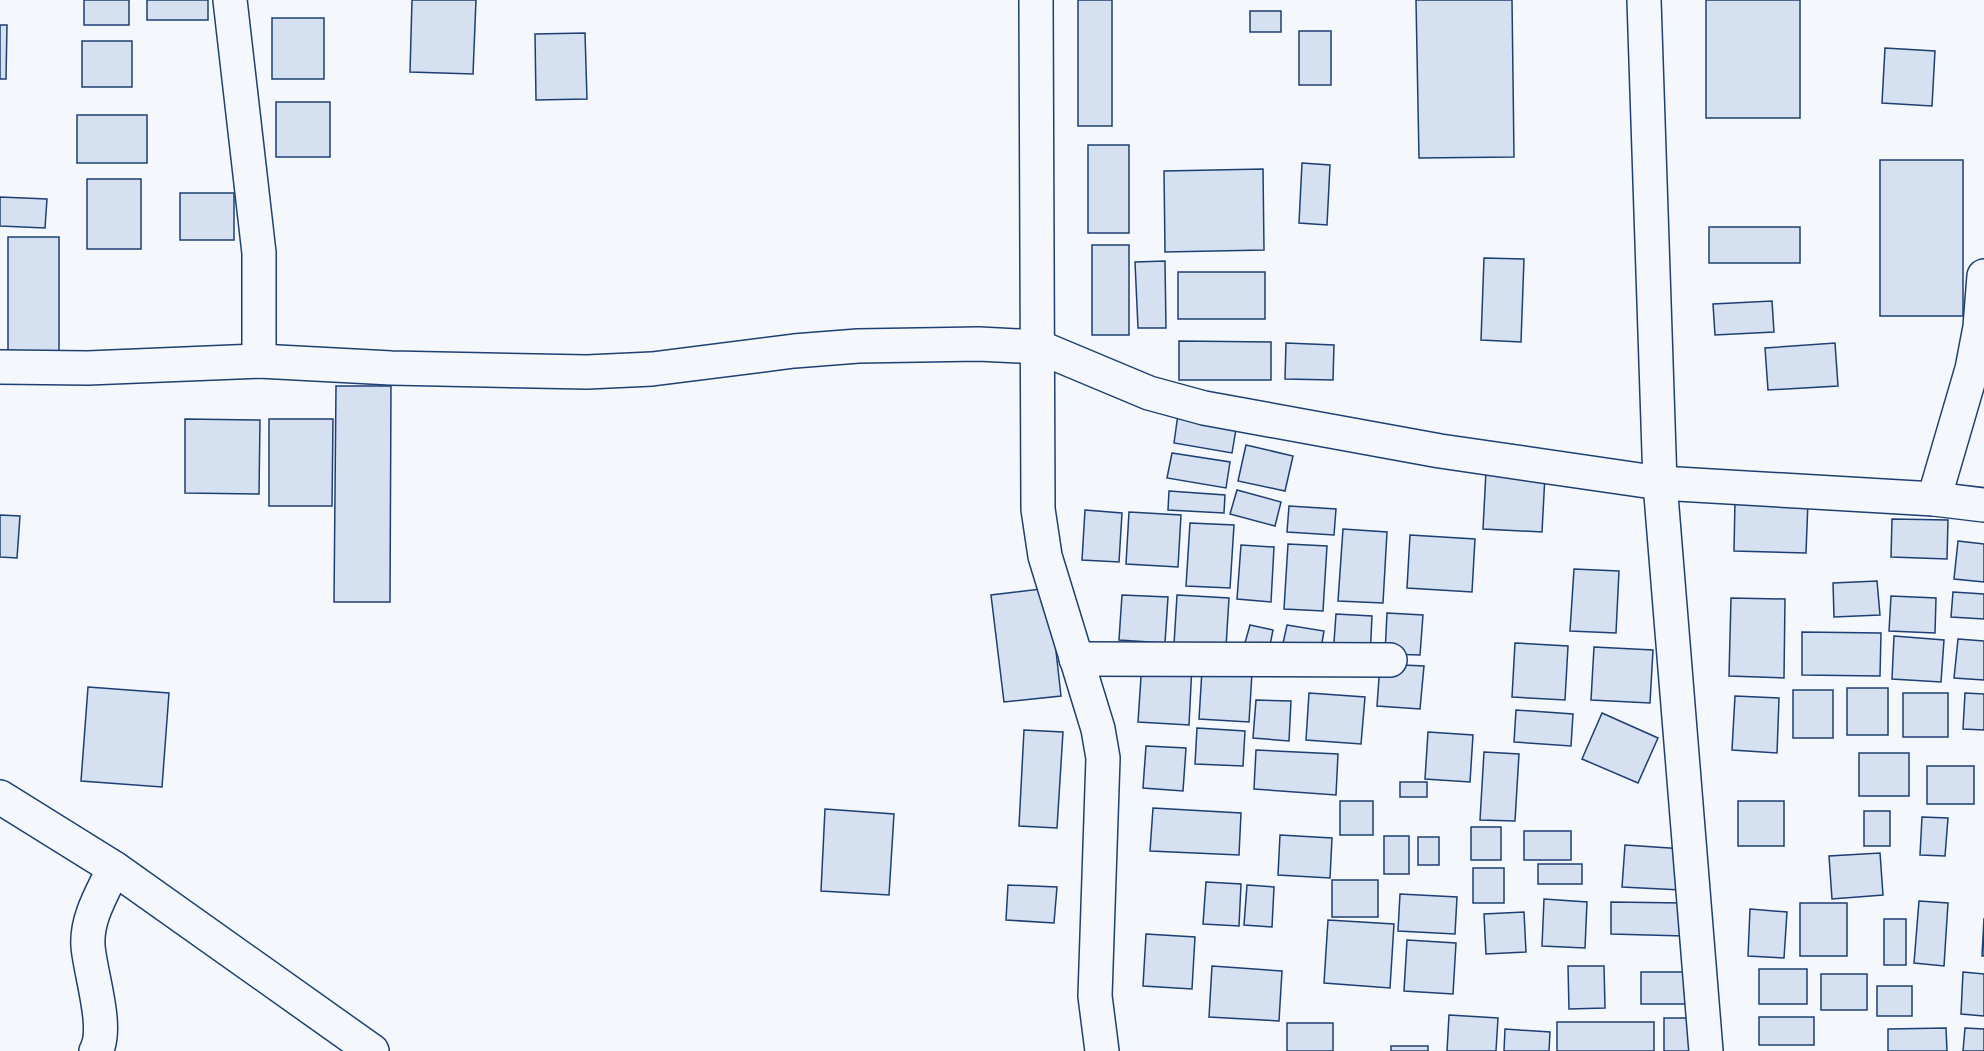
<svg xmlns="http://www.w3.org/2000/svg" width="1984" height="1051" viewBox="0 0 1984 1051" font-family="Overpass,sans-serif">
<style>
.building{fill:#d5e0f0;stroke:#1d3f73;stroke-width:1.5}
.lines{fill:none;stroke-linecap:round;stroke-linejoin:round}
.street-casing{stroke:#1d3f73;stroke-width:36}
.street{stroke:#f4f7fb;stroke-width:33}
</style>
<rect width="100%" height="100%" fill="#f4f7fb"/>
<!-- building -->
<g class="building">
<rect x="84" y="0" width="45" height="25"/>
<rect x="147" y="0" width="61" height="20"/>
<polygon points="412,0 476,0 473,74 410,72"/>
<rect x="1078" y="0" width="34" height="126"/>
<polygon points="1416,0 1512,0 1514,157 1419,158"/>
<rect x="1706" y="0" width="94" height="118"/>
<rect x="1250" y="11" width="31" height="21"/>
<rect x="272" y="18" width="52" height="61"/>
<polygon points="0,25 7,25 6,79 0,79"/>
<rect x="1299" y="31" width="32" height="54"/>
<polygon points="585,33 587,99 536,100 535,34"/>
<rect x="82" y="41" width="50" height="46"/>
<polygon points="1885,48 1935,51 1932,106 1882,103"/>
<rect x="276" y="102" width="54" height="55"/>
<rect x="77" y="115" width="70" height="48"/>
<rect x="1088" y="145" width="41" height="88"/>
<rect x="1880" y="160" width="83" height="156"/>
<polygon points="1302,163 1330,165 1327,225 1299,223"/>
<polygon points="1263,169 1264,250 1165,252 1164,171"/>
<rect x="87" y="179" width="54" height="70"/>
<rect x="180" y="193" width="54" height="47"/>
<polygon points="0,197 47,199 45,228 0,226"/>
<rect x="1709" y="227" width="91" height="36"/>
<rect x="8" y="237" width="51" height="115"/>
<rect x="1092" y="245" width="37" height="90"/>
<polygon points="1484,258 1524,259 1521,342 1481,340"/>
<polygon points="1165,261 1166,328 1138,328 1135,262"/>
<rect x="1178" y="272" width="87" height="47"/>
<polygon points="1772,301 1774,332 1715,335 1713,304"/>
<polygon points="1179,341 1271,342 1271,380 1179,380"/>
<polygon points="1286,343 1334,345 1333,380 1285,379"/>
<polygon points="1835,343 1838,386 1768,390 1765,348"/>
<polygon points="336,386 391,386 390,602 334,602"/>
<polygon points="1178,414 1237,423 1232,453 1174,443"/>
<polygon points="185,419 260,420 259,494 185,493"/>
<polygon points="269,419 333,419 332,506 269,506"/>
<polygon points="1246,445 1293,456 1285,491 1238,481"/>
<polygon points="1172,453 1230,462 1226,488 1167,478"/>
<polygon points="1486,471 1545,475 1542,532 1483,529"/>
<polygon points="1237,490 1281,502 1275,526 1230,514"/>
<polygon points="1169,491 1225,495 1224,513 1168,510"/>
<polygon points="1735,500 1808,501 1806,553 1734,551"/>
<polygon points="1289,506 1336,509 1334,535 1287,532"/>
<polygon points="1085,510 1122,513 1119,562 1082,560"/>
<polygon points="1129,512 1181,515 1178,567 1126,564"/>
<polygon points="0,515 20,516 17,558 0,557"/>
<polygon points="1892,519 1948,520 1947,559 1891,557"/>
<polygon points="1190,523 1234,525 1230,588 1186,586"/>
<polygon points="1343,529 1387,532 1383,603 1338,601"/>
<polygon points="1410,535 1475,539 1472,592 1407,588"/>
<polygon points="1958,541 1984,544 1984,582 1954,579"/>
<polygon points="1288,544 1327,546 1323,611 1284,609"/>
<polygon points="1241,545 1274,547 1271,602 1237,599"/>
<polygon points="1574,569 1619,571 1616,633 1570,631"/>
<polygon points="1877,581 1880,615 1834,617 1833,583"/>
<polygon points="1049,588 1061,696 1004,702 991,595"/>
<polygon points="1953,592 1984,594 1984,619 1951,617"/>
<polygon points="1122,595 1168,597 1165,643 1119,640"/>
<polygon points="1177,595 1229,598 1226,647 1174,644"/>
<polygon points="1891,596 1936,598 1935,633 1889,631"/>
<polygon points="1731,598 1785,599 1784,678 1729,676"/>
<polygon points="1387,613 1423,615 1420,655 1385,654"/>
<polygon points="1336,614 1372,616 1370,659 1333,656"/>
<polygon points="1250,625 1273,630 1268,655 1243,650"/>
<polygon points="1287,625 1324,631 1320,654 1282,648"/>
<polygon points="1802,632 1881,633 1880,676 1802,675"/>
<polygon points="1894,636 1944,640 1941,682 1892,679"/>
<polygon points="1958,639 1984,641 1984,680 1954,678"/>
<polygon points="1515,643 1568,646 1565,700 1512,697"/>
<polygon points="1594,647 1653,650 1650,703 1591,700"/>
<polygon points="1142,662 1192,665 1189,725 1138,722"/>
<polygon points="1380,664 1424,666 1420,709 1377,706"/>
<polygon points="1202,670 1252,673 1249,722 1199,719"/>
<polygon points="88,687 169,693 162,787 81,781"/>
<rect x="1847" y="688" width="41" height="47"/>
<rect x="1793" y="690" width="40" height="48"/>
<polygon points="1309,693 1365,697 1361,744 1306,740"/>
<rect x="1903" y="693" width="45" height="44"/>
<polygon points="1965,693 1984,694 1984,730 1963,729"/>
<polygon points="1735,696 1779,698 1777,753 1732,750"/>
<polygon points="1256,700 1291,701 1289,741 1253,738"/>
<polygon points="1516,710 1573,714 1571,746 1514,742"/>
<polygon points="1602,713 1658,738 1638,783 1582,759"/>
<polygon points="1197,728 1245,731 1243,766 1195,764"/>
<polygon points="1024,730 1063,732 1057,828 1019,826"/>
<polygon points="1428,732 1473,735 1470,782 1425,779"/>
<polygon points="1146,746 1186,748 1183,791 1143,788"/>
<polygon points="1256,750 1338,754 1336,795 1254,789"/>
<polygon points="1484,752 1519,754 1515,821 1480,820"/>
<rect x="1859" y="753" width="50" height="43"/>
<rect x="1927" y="766" width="47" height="38"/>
<rect x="1400" y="782" width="27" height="15"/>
<rect x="1340" y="801" width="33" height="34"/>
<rect x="1738" y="801" width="46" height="45"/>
<polygon points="1153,808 1241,813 1239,855 1150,851"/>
<polygon points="825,809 894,814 889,895 821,891"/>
<rect x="1864" y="811" width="26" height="35"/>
<polygon points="1922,817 1948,818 1945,856 1920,855"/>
<rect x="1471" y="827" width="30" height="33"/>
<rect x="1524" y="831" width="47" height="29"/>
<polygon points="1280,835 1332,838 1330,878 1278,875"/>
<rect x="1384" y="836" width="25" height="38"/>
<rect x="1418" y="837" width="21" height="28"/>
<polygon points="1625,845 1684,849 1681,890 1622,887"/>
<polygon points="1880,853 1883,895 1832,899 1829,856"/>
<rect x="1538" y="864" width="44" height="20"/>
<rect x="1473" y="868" width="31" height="35"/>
<rect x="1332" y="880" width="46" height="37"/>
<polygon points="1206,882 1241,884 1239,926 1203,924"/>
<polygon points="1008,885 1057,887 1054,923 1006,920"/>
<polygon points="1247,885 1274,887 1272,927 1244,925"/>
<polygon points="1400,894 1457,897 1455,934 1398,931"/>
<polygon points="1544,899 1587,902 1585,948 1542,946"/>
<polygon points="1919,901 1948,903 1944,966 1914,963"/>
<polygon points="1611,902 1684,903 1684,936 1611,934"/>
<rect x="1800" y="903" width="47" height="53"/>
<polygon points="1750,909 1787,912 1784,958 1748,956"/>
<polygon points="1524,912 1526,952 1486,954 1484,914"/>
<polygon points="1984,918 1984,956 1982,956"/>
<rect x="1884" y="919" width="22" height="46"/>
<polygon points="1328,920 1394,924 1390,988 1324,983"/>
<polygon points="1146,934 1195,937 1192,989 1143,986"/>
<polygon points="1407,940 1456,943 1453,994 1404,991"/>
<polygon points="1212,966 1282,971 1279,1021 1209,1017"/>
<polygon points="1568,966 1604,966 1605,1008 1569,1009"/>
<rect x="1759" y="969" width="48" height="35"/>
<rect x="1641" y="972" width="56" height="32"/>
<polygon points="1963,972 1984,974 1984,1016 1961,1014"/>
<rect x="1821" y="974" width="46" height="36"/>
<rect x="1877" y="986" width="35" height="30"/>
<polygon points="1449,1015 1498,1018 1496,1051 1447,1051"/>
<rect x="1759" y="1017" width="55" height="28"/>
<rect x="1664" y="1018" width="36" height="33"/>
<rect x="1557" y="1022" width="97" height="29"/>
<rect x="1287" y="1023" width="46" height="28"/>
<polygon points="1946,1028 1947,1051 1888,1051 1888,1029"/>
<polygon points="1965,1028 1984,1029 1984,1051 1963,1051"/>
<polygon points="1505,1029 1550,1032 1549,1051 1504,1051"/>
<rect x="1391" y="1046" width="37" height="5"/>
</g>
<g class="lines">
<defs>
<g id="street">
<polyline points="230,0 259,253 259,361"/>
<polyline points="1036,0 1038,509 1045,556 1098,729 1103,758 1095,996 1102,1051"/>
<polyline points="1644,0 1660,483 1706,1051"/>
<polyline points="0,367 88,368 259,361 391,368 587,372 652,369 794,351 858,346 979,344 1039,347 1149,393 1204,408 1440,451 1660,483 1934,499 1984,505"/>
<polyline points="1934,499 1972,369 1980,327 1984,276"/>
<polyline points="1076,659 1390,660"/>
<polyline points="0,797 114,868 372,1051"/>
<path d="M96 1051C109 1028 90 973 88 946 86 918 103 892 114 868"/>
</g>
</defs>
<!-- street casing -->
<use href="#street" class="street-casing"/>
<!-- street -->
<use href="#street" class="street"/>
</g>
</svg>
